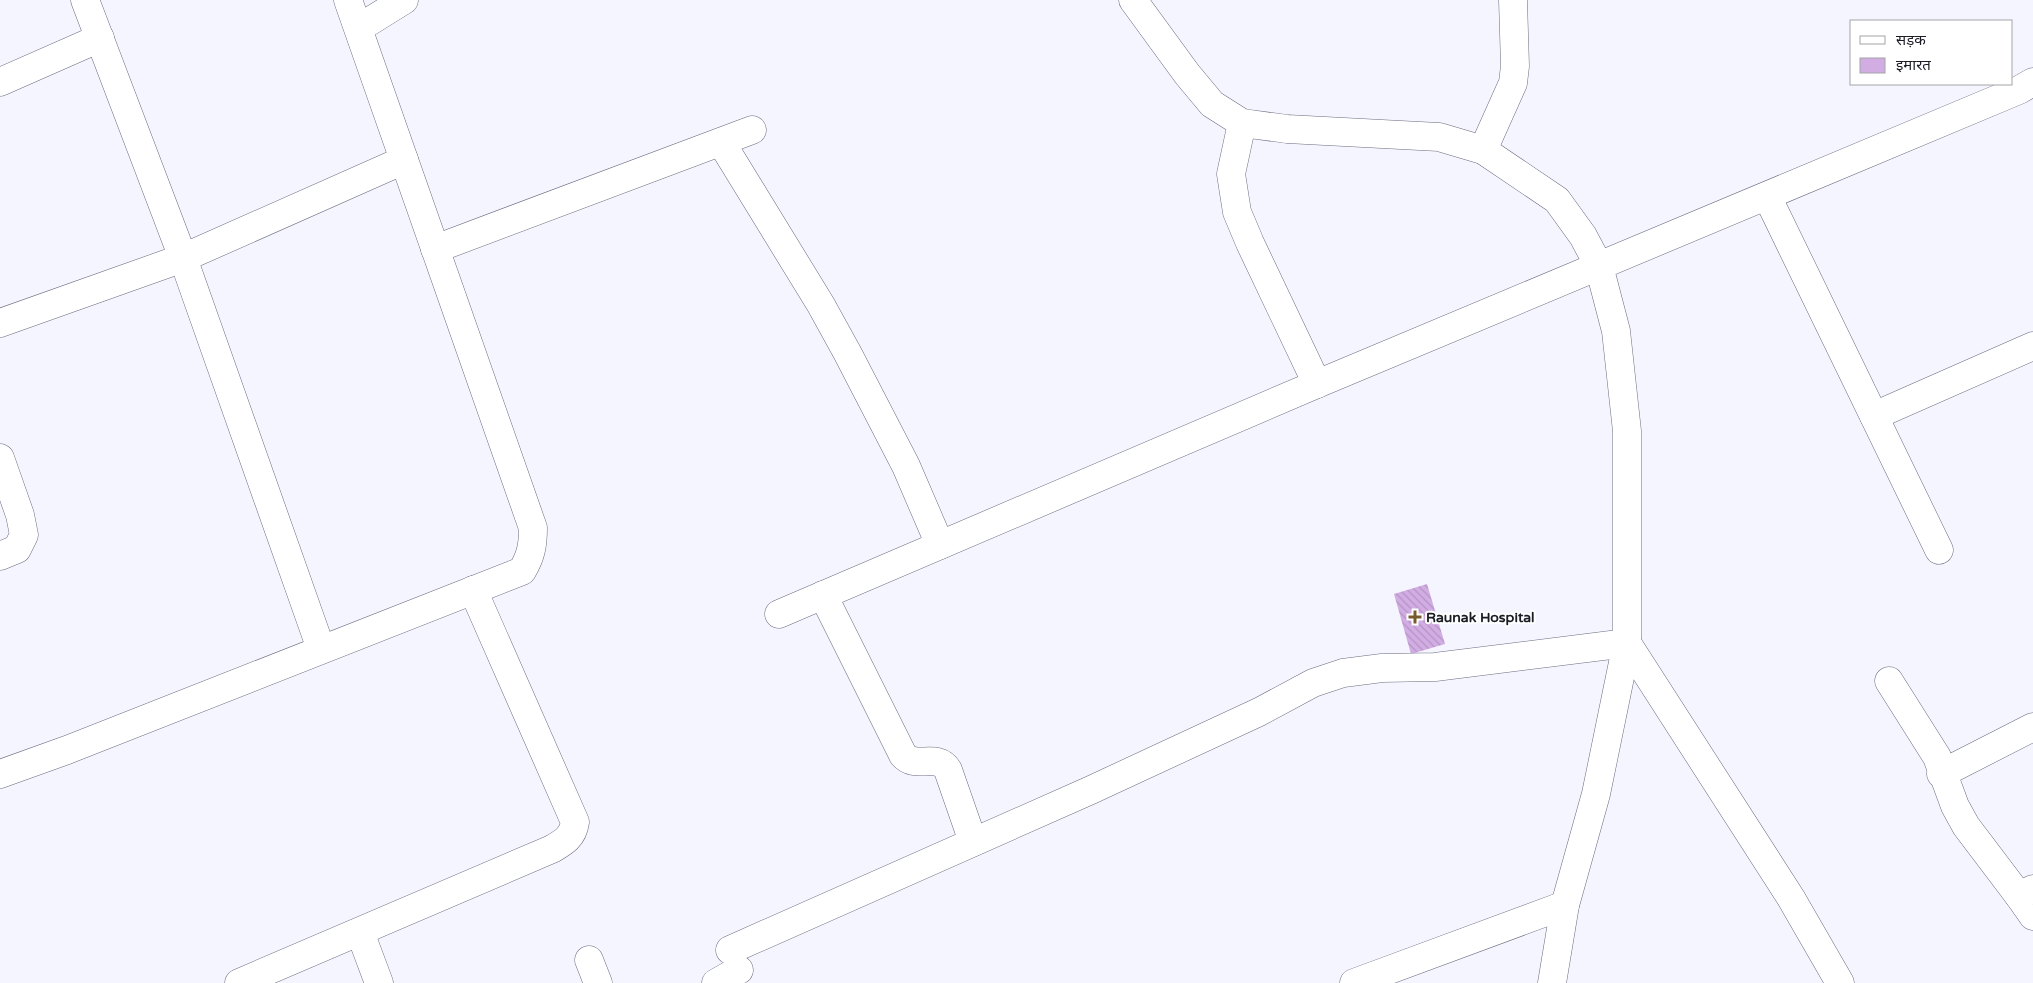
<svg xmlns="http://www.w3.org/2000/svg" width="2033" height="983" viewBox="0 0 2033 983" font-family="'Varela Round','Noto Sans Devanagari',sans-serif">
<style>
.building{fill:url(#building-back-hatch)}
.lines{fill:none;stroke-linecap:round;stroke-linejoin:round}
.street-casing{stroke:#6b6c80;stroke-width:29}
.secondary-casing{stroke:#6b6c80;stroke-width:29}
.street{stroke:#fff;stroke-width:28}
.secondary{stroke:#fff;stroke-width:28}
.poi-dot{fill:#765a2d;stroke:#fff;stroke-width:2}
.labels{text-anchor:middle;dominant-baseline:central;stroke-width:4;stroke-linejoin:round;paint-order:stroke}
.poi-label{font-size:14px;font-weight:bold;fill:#1b1c24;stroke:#fff;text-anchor:start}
</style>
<defs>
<pattern id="building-back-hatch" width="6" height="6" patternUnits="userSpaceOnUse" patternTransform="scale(1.25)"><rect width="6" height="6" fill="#d2ade4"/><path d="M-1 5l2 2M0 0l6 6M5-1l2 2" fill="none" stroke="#b494c3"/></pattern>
</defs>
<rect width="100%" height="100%" fill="#f4f5fe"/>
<!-- building -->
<polygon class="building" points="1427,584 1445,644 1411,654 1394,594"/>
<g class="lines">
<defs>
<g id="street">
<polyline points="85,0 183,258 321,649"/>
<polyline points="359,28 404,0"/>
<polyline points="0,82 100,38"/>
<polyline points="1242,123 1231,174 1237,212 1250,243 1317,384"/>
<polyline points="721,142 821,305 848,354 906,466 940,545"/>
<polyline points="1483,150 1513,83 1515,66 1513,0"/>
<polyline points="1767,196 1939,550"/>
<polyline points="435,249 752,130"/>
<polyline points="0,323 183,258 404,160"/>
<polyline points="1874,416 2033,346"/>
<polyline points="0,458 20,515 24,535 17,549 0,556"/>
<path d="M823 595 903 755C916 770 937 752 948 770L973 842"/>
<polyline points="779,614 1317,384 2019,90 2033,82"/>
<polyline points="1889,681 1937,757 1955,806 1966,826 2019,896"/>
<path d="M0 774 67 750 522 571C531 556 533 545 533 528L348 0"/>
<polyline points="1941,774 2033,727"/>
<polyline points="2033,889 2019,896 2033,916"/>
<polyline points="360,932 379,983"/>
<polyline points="730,950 1091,790 1259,712 1313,683 1343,673 1382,668 1435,667 1627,643 1791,898 1840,983"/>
<polyline points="589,960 598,983"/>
<path d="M239 983 552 849C564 842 573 837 575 822L473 590"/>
<polyline points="716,983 739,970"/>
<polyline points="1354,983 1565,905"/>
</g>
<polyline id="secondary" points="1133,0 1187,74 1212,104 1242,123 1287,129 1439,137 1483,150 1557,200 1583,236 1599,266 1616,331 1627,431 1627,643 1596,794 1565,905 1552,983"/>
</defs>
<!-- street casing -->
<use href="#street" class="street-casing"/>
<!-- secondary casing -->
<use href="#secondary" class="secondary-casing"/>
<!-- street -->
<use href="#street" class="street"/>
<!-- secondary -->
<use href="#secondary" class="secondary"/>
</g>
<!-- markers -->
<path class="poi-dot" d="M1412.5 609.5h5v5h5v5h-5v5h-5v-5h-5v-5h5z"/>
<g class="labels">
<!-- poi labels -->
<g class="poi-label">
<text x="1426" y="617">Raunak Hospital</text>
</g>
</g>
<!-- legend -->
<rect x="1850" y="20" width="162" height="65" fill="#ffffff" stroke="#a4a4a7"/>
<rect x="1860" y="36" width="25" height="8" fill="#ffffff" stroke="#a4a4a7"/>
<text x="1896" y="45" font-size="15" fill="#1b1c24">सड़क</text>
<rect x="1860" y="58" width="25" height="15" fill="#d2ade4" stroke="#a4a4a7"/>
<text x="1896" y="70" font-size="15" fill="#1b1c24">इमारत</text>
</svg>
